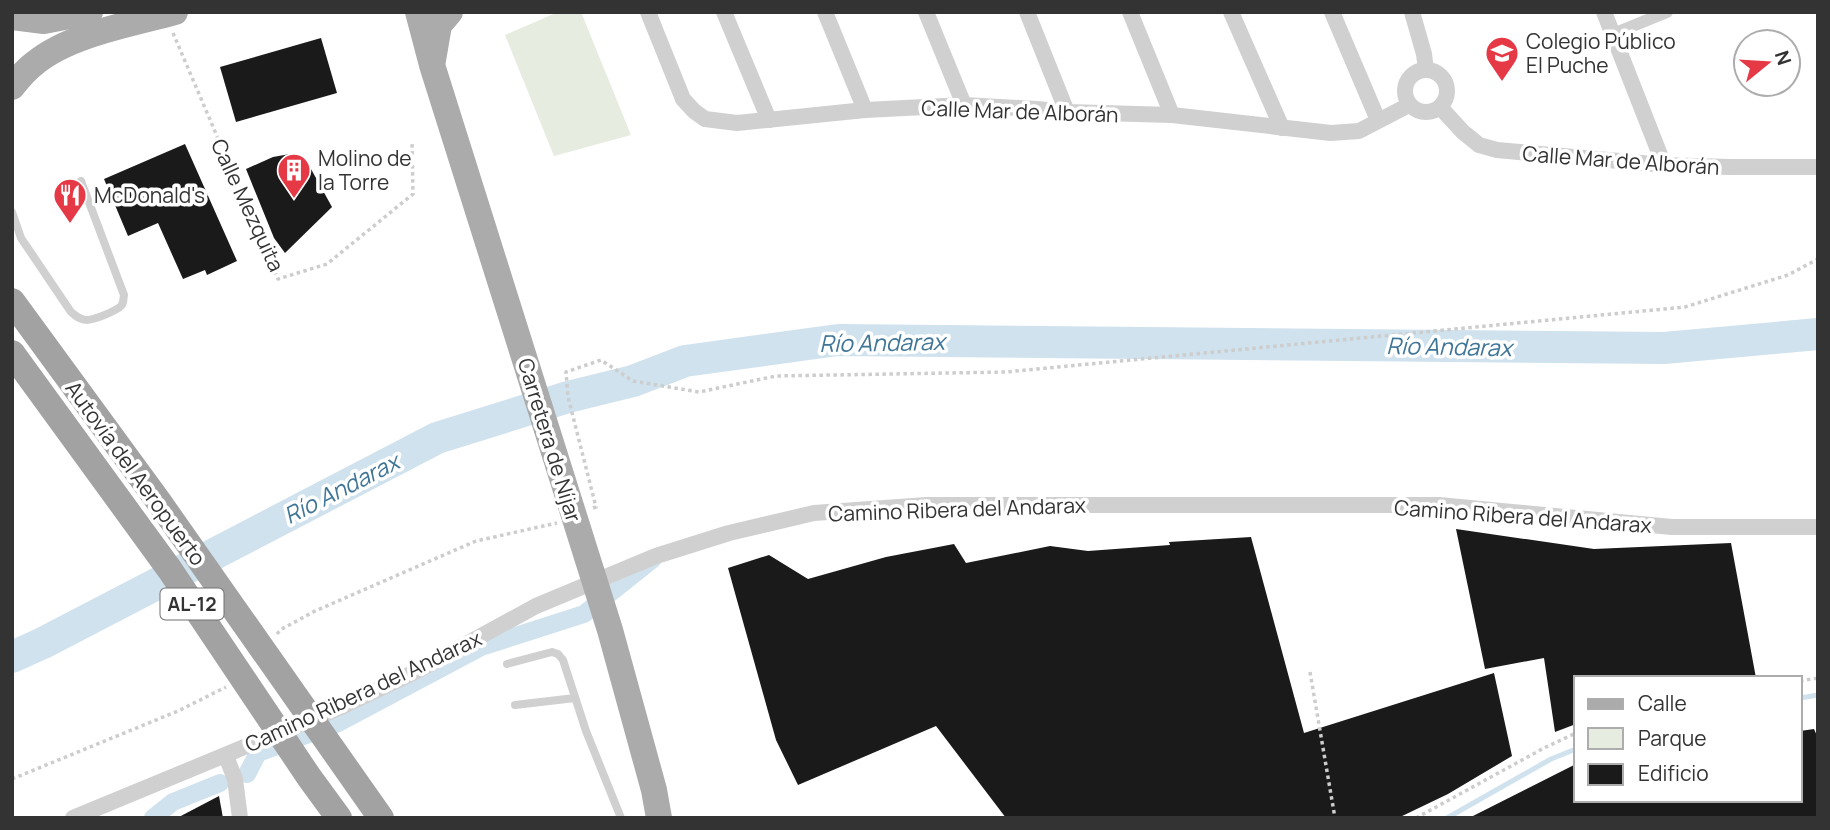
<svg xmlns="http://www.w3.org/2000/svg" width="1830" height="830" viewBox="0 0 1830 830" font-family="Manrope,sans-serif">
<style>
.green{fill:#e6ecdf}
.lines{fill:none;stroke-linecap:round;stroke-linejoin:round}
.stream{stroke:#cfe2ee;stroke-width:5}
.canal{stroke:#cfe2ee;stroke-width:18}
.river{stroke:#cfe2ee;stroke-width:32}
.building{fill:#1a1a1a}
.path{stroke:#cdcdcd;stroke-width:3.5;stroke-dasharray:3.5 3.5;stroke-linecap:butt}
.service{stroke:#d0d0d0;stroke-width:8}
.pedestrian{stroke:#d0d0d0;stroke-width:12}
.minor{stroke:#d0d0d0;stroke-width:16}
.primary{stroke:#ababab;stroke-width:26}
.trunk{stroke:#a2a2a2;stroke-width:26}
.labels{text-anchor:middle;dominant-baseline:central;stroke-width:7;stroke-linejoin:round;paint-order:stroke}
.shield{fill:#fff;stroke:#707070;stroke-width:2}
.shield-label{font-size:19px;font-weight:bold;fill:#333}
.poi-label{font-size:21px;fill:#333;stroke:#fff;text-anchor:start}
.street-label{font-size:21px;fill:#333;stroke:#fff}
.water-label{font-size:23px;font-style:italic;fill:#3f7597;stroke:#fff}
</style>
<rect width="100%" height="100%" fill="#fff"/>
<!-- green -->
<polygon class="green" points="558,12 581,12 631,135 554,156 505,35"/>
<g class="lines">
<!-- stream -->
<g class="stream">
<polyline points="1800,698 1818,695"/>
<polyline points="1447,818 1551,759 1576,749"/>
</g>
<!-- canal -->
<g class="canal">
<polyline points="247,774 258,753 338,723 481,647 584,614 653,559"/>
<polyline points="153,818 173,802 220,783"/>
</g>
<!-- river -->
<polyline class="river" points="12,657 43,643 437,438 568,397 633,381 685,361 838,340 1664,348 1818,334"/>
</g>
<!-- building -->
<g class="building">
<polygon points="321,38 337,93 236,122 220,67"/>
<polygon points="185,144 237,261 207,275 205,270 183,279 158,223 128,236 104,179"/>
<polygon points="290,154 300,160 311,169 332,207 285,253 274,238 246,169 273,157"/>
<polygon points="1456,529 1594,549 1731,543 1756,678 1576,678 1576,724 1555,732 1544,658 1485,669"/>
<polygon points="1251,537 1304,733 1494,673 1512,756 1448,794 1398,818 1006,818 936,726 798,785 776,740 728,568 769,555 808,579 886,557 954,544 966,563 1050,546 1088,551 1170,545 1169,542"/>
<polygon points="1814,729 1818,738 1818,818 1469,818 1576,764 1576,800 1800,800 1800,731"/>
<polygon points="219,796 223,818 177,818"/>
</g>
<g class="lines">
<!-- path -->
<g class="path">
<polyline points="173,33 278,279 327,264 413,194 412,142"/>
<polyline points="593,508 596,507 568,397 566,372 601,360 633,381 699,392 776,376 1006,372 1685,307 1788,275 1818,259"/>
<polyline points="277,634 280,630 315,611 476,541 557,523"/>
<polyline points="1310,672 1335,818"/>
<polyline points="1800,681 1818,678"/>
<polyline points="12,779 178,711 226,687"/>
<polyline points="1416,818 1544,748 1576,733"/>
</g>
<!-- service -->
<g class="service">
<path d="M12 212 21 238 71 312C76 316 80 320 87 320 94 320 116 311 121 306 124 303 123 300 124 295L81 181"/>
<polyline points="507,664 552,652 558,654 563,660 586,731 621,818"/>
<polyline points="515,705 575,698"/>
</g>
<!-- pedestrian -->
<polyline class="pedestrian" points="1613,34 1667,12"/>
<!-- minor -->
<g class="minor">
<polyline points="648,12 683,99 694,111 705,119 737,123 865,110 964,105 1037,109 1067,112 1172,115 1331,133 1359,131 1409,105"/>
<polyline points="724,12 769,120"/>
<polyline points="825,12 865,110"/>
<polyline points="926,12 964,105"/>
<polyline points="1027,12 1067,112"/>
<polyline points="1130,12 1172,115"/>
<polyline points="1231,12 1282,128"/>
<polyline points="1332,12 1378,120"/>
<polyline points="1412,12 1424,54 1426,70"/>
<polyline points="1604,12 1664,165"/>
<circle cx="1426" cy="91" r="21"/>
<polyline points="1440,107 1463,132 1479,145 1497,150 1664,165 1730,167 1818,167"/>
<polyline points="226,756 235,779 240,818"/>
<polyline points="73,818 341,707 419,670 536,606 656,556 729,533 814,513 927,505 1439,505 1672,527 1818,527"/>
</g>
<!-- primary -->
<g class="primary">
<polyline points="418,12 432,65 610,630 654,790 659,818"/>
<polyline points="12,17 44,21 90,12"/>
<polyline points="433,60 439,25 450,12"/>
<path d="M12 87C19 78 27 69 35 63 70 34 132 24 175 12"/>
</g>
<!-- trunk -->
<g class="trunk">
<polyline points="12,301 159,502 381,818"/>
<polyline points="12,353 170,570 309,777 339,818"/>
</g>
</g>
<!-- icons -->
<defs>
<symbol id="school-pin" viewBox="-11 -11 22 30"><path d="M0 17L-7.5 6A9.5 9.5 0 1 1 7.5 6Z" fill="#e63946" stroke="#fff"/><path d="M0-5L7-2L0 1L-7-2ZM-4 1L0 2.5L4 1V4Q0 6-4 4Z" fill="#fff"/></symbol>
<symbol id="building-pin" viewBox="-11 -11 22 30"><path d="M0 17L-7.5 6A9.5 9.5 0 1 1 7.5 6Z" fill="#e63946" stroke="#fff"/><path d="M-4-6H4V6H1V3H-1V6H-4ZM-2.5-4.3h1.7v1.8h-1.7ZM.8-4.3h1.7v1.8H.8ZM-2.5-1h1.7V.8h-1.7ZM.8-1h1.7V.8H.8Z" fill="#fff"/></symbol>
<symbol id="restaurant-pin" viewBox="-11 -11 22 30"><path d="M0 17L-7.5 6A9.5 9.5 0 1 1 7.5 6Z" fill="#e63946" stroke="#fff"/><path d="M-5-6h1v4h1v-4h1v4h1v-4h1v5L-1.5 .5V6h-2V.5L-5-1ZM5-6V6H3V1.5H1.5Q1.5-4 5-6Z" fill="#fff"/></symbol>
</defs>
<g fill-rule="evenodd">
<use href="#school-pin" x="1483" y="34" width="38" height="52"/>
<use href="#building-pin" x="275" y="151" width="38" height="52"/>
<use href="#restaurant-pin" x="51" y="176" width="38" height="52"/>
</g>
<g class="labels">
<!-- shield labels -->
<rect class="shield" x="160.5" y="588.5" width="63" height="31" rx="5"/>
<g class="shield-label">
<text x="192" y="604">AL-12</text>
</g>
<!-- poi labels -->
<g class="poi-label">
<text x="1526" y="41">Colegio Público<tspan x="1526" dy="24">El Puche</tspan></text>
<text x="318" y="158">Molino de<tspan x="318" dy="24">la Torre</tspan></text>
<text x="94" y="195">McDonald's</text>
</g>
<!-- street labels -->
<g class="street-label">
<text transform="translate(1020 111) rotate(2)">Calle Mar de Alborán</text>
<text transform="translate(1621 160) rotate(4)">Calle Mar de Alborán</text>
<text transform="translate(248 205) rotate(65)">Calle Mezquita</text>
<text transform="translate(550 440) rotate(73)">Carretera de Níjar</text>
<text transform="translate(136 473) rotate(54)">Autovía del Aeropuerto</text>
<text transform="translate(957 509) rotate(-2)">Camino Ribera del Andarax</text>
<text transform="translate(1523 516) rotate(4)">Camino Ribera del Andarax</text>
<text transform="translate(363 691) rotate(-25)">Camino Ribera del Andarax</text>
</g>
<!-- water labels -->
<g class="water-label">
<text transform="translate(882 342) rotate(-1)">Río Andarax</text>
<text transform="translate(1449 346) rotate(1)">Río Andarax</text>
<text transform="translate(341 488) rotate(-27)">Río Andarax</text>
</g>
</g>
<!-- border -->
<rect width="1830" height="830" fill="none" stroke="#333333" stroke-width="28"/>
<!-- legend -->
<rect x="1574" y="676" width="228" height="126" fill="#ffffff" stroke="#adadad" stroke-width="2"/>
<rect x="1588" y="699" width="35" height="10" fill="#ababab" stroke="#adadad" stroke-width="2"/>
<text x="1638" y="711" font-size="21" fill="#333333">Calle</text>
<rect x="1588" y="728" width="35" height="21" fill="#e6ecdf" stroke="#adadad" stroke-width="2"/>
<text x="1638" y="746" font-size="21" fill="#333333">Parque</text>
<rect x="1588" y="764" width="35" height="21" fill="#1a1a1a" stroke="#adadad" stroke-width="2"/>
<text x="1638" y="781" font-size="21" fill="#333333">Edificio</text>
<!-- north arrow -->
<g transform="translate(1767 63) rotate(72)"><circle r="33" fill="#ffffff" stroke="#adadad" stroke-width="2"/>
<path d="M0-5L12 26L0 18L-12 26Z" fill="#e63946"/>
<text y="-10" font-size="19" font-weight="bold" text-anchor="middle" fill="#333333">N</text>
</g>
</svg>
